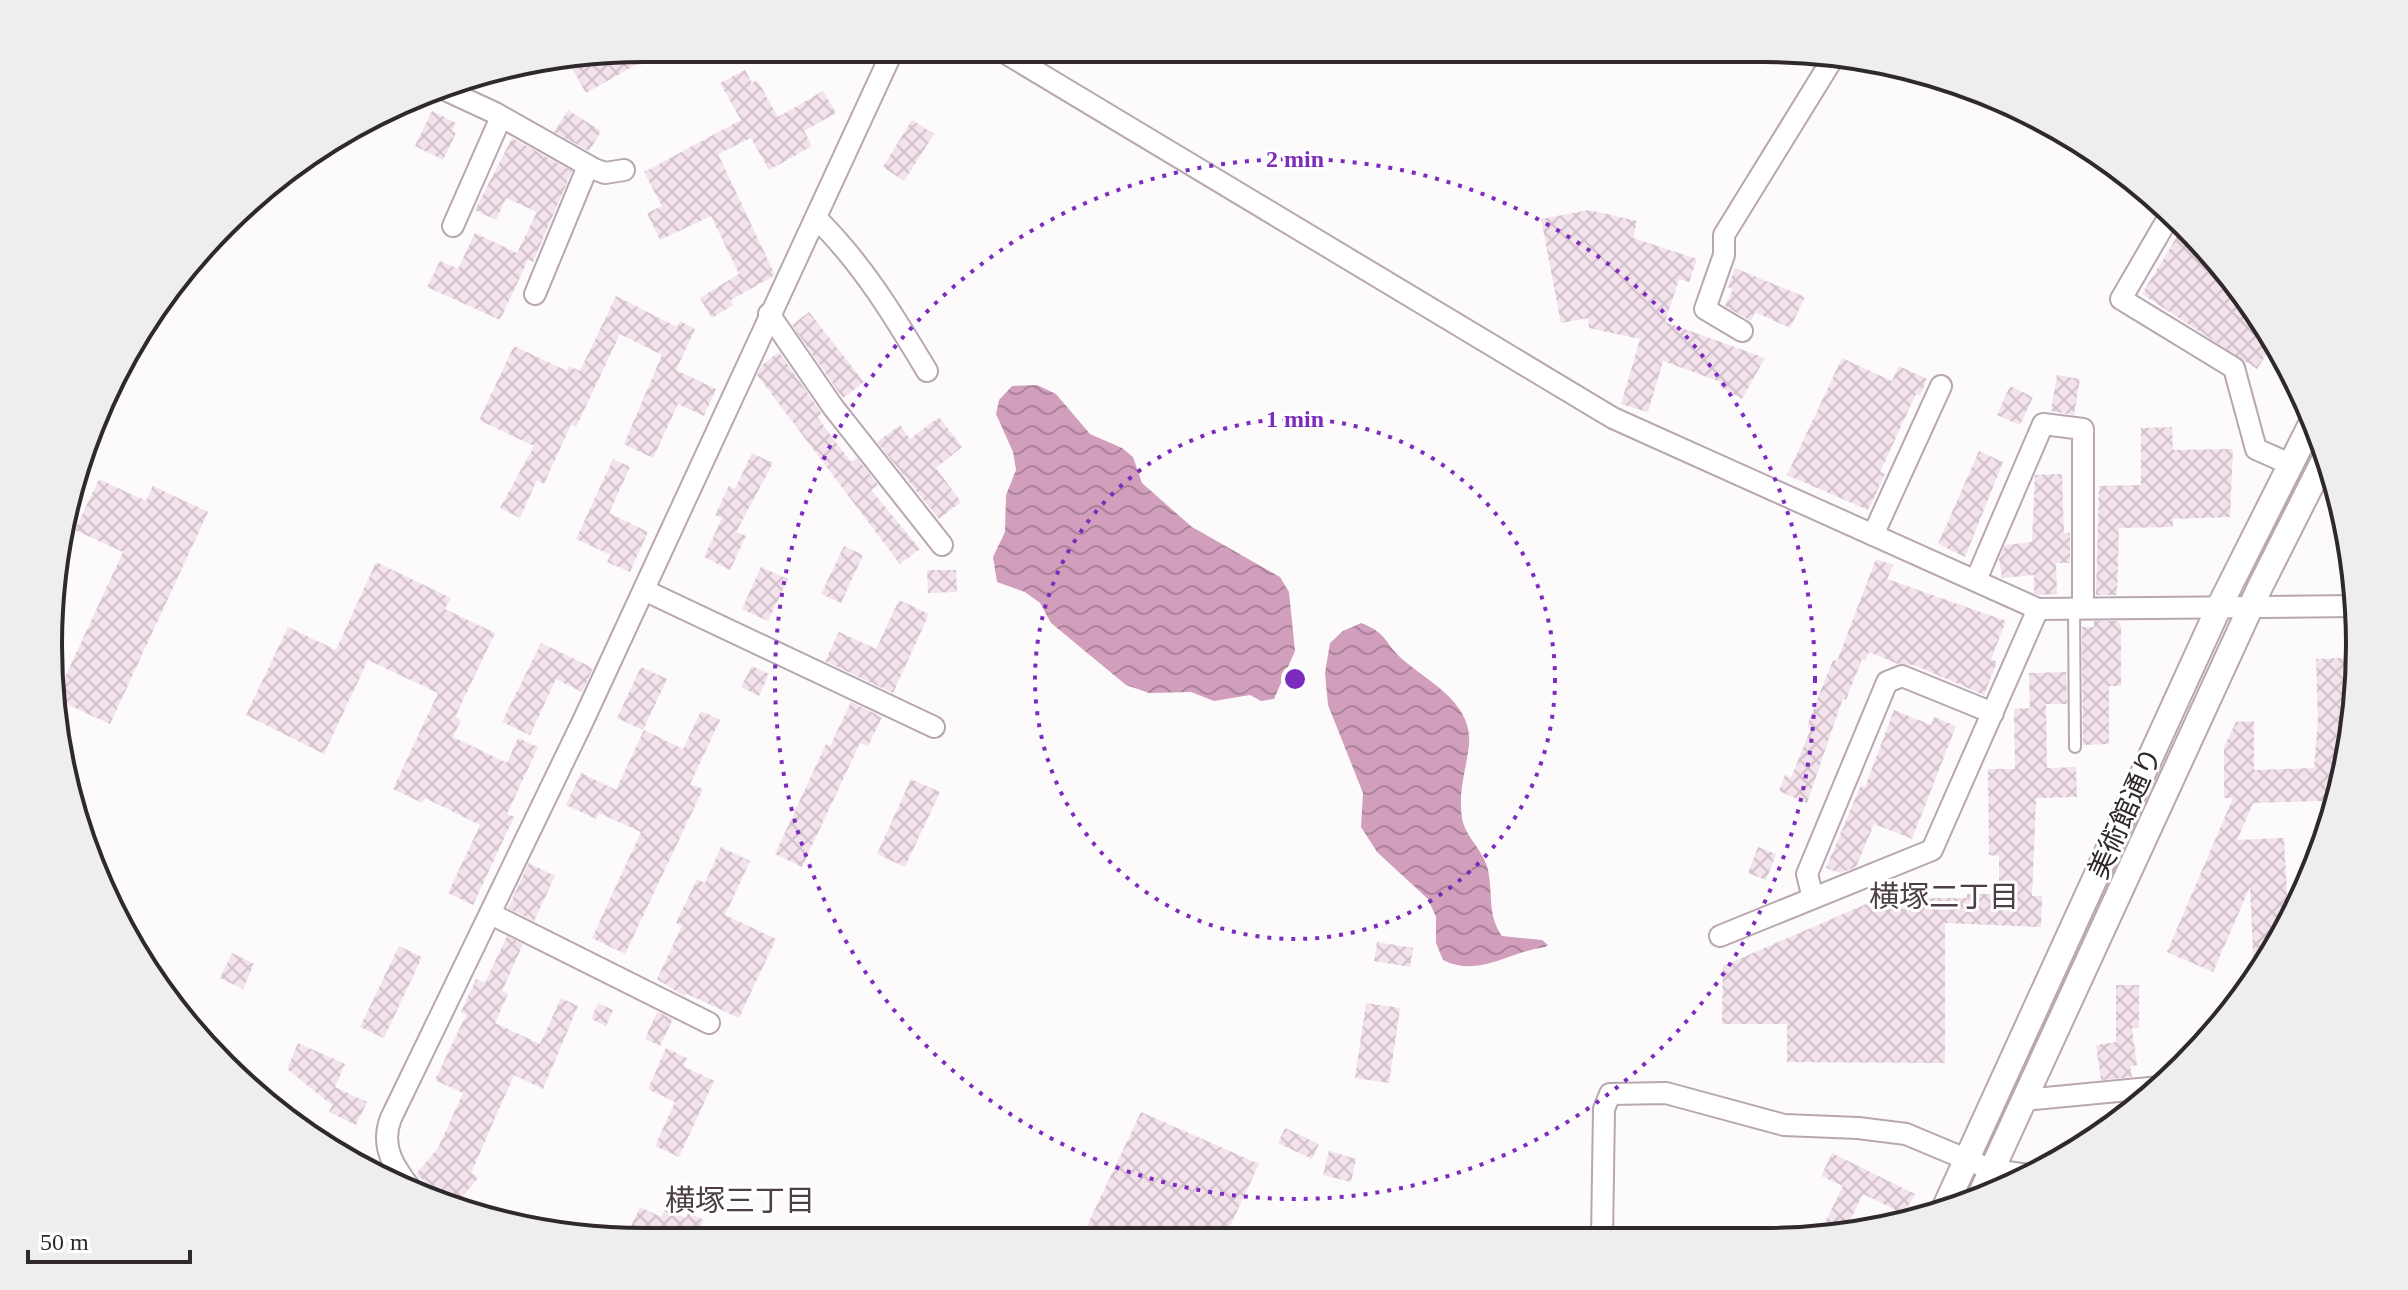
<svg xmlns="http://www.w3.org/2000/svg" width="2408" height="1290" viewBox="0 0 2408 1290" font-family="'Times New Roman','Noto Sans JP',serif">
<style>
.water{fill:url(#water-waves)}
.building{fill:url(#building-cross-hatch)}
.lines{fill:none;stroke-linecap:round;stroke-linejoin:round}
.service-casing{stroke:#b8a6b0;stroke-width:14}
.minor-casing{stroke:#b8a6b0;stroke-width:24}
.tertiary-casing{stroke:#b8a6b0;stroke-width:28}
.service{stroke:#fff;stroke-width:10}
.minor{stroke:#fff;stroke-width:20}
.tertiary{stroke:#fff;stroke-width:24}
.ring{fill:none;stroke:#7b2cbf;stroke-width:4;stroke-dasharray:4 8}
.labels{text-anchor:middle;dominant-baseline:central;stroke-width:6;stroke-linejoin:round;paint-order:stroke}
.street-label{font-size:28px;fill:#2f292c;stroke:#fff}
.neighbourhood-label{font-size:30px;fill:#4d3f47;stroke:#fff}
.rim{fill:none;stroke:#2f292c;stroke-width:4}
.centre{fill:#7b2cbf;stroke:#fff;stroke-width:4}
.ring-label{font-size:24px;text-anchor:middle;font-weight:bold;fill:#7b2cbf;stroke:#fff;stroke-width:6;stroke-linejoin:round;paint-order:stroke}
</style>
<defs>
<pattern id="water-waves" width="16" height="10" patternUnits="userSpaceOnUse" patternTransform="scale(2)"><rect width="16" height="10" fill="#d19fbc"/><path d="M0 5q4-4 8 0t8 0" fill="none" stroke="#aa8299"/></pattern>
<pattern id="building-cross-hatch" width="8" height="8" patternUnits="userSpaceOnUse" patternTransform="scale(2)"><rect width="8" height="8" fill="#f3e1eb"/><path d="M0 0l8 8M0 8l8-8" fill="none" stroke="#d1c1ca"/></pattern>
</defs>
<rect width="100%" height="100%" fill="#fdfafc"/>
<!-- water -->
<g class="water">
<polygon points="1037,385 1056,394 1090,434 1122,448 1133,457 1142,483 1192,527 1280,577 1289,592 1295,651 1274,699 1261,701 1250,695 1214,701 1191,692 1149,693 1126,685 1051,623 1040,603 1025,592 997,582 993,557 1005,532 1006,495 1016,470 1013,452 996,414 999,400 1012,386"/>
<path d="M1361 623C1387 633 1384 642 1401 658 1428 682 1473 702 1469 745 1466 770 1458 792 1462 818 1465 836 1481 848 1487 866 1494 892 1486 913 1502 936L1542 940 1548 945 1545 947C1509 952 1478 978 1443 960L1436 943V917L1428 899 1377 852 1361 827 1363 793 1328 705 1325 673 1330 643 1343 631Z"/>
</g>
<!-- building -->
<g class="building">
<polygon points="631,50 639,63 586,93 571,67 588,57"/>
<polygon points="745,70 752,83 757,80 778,117 823,91 836,113 804,131 812,146 769,170 751,138 718,154 775,275 731,300 733,305 712,318 700,298 739,274 711,216 660,240 647,213 662,206 644,172 741,120 720,83"/>
<polygon points="568,110 601,131 589,151 554,132"/>
<polygon points="432,111 456,123 452,131 456,133 443,160 415,146"/>
<polygon points="912,120 934,134 904,181 883,167"/>
<polygon points="512,138 572,171 533,262 528,260 500,320 427,287 440,261 458,269 475,233 517,253 537,212 506,198 496,220 475,210"/>
<polygon points="1589,210 1637,221 1633,238 1697,259 1689,282 1679,279 1665,322 1765,358 1742,399 1719,386 1721,382 1663,361 1648,412 1621,404 1640,339 1589,328 1588,318 1561,323 1541,219"/>
<polygon points="2184,225 2212,252 2275,340 2257,369 2142,294"/>
<polygon points="1735,268 1805,297 1790,328 1755,312 1751,321 1725,306 1733,289 1728,287"/>
<polygon points="616,296 677,327 680,321 695,329 676,370 716,389 704,416 678,404 653,458 624,444 662,355 620,334 576,427 571,424 544,484 537,480 520,518 500,508 534,446 479,420 514,346 567,371 569,366 580,371"/>
<polygon points="809,312 864,382 843,398 792,325"/>
<polygon points="779,352 822,414 817,417 851,462 857,458 878,485 871,490 920,549 900,564 757,375 762,365"/>
<polygon points="1842,358 1892,381 1899,366 1927,379 1920,395 1916,394 1880,472 1885,474 1868,510 1787,475"/>
<polygon points="2057,375 2080,379 2074,415 2051,411"/>
<polygon points="2010,386 2033,397 2020,425 1997,415"/>
<polygon points="939,417 962,447 936,468 961,502 939,519 877,442 900,425 910,439"/>
<polygon points="2172,427 2173,450 2233,449 2230,517 2173,519 2173,527 2119,528 2117,595 2096,595 2099,486 2141,485 2141,428"/>
<polygon points="1979,451 2003,462 1965,557 1938,544"/>
<polygon points="752,453 773,463 736,532 746,536 730,570 704,557 722,518 715,515 729,486 735,489"/>
<polygon points="613,459 630,467 609,513 648,532 630,572 607,562 611,555 576,539"/>
<polygon points="2062,474 2064,533 2070,533 2070,563 2056,563 2057,594 2038,595 2034,593 2034,575 2002,578 1999,559 2005,545 2032,542 2035,475"/>
<polygon points="99,479 146,501 153,486 208,512 110,724 55,699 123,552 75,530"/>
<polygon points="844,546 863,555 841,603 821,594"/>
<polygon points="1876,559 1893,565 1887,579 2006,621 1991,659 1997,662 1984,695 1914,665 1898,664 1869,652 1865,661 1862,659 1846,700 1843,698 1807,803 1779,791 1785,775 1791,778 1811,728 1807,726 1821,690 1833,660 1837,661"/>
<polygon points="376,562 451,598 445,609 495,633 455,717 461,720 453,737 507,763 518,738 538,747 507,814 514,817 473,905 448,893 480,825 425,798 422,803 393,789 438,693 368,660 324,754 246,715 288,627 336,650"/>
<polygon points="761,567 788,579 768,621 742,609"/>
<polygon points="927,570 956,570 957,592 928,593"/>
<polygon points="899,600 929,614 893,693 825,661 839,632 876,649"/>
<polygon points="2094,621 2118,621 2121,626 2121,686 2109,686 2109,744 2083,745 2082,627 2094,627"/>
<polygon points="541,643 593,668 582,692 556,679 530,735 502,722"/>
<polygon points="2344,658 2347,717 2353,717 2340,800 2322,846 2322,801 2315,801 2253,803 2237,840 2284,838 2287,895 2304,894 2298,910 2292,919 2274,920 2275,944 2254,976 2250,887 2213,972 2167,952 2233,798 2224,798 2224,747 2236,722 2254,721 2254,770 2314,768 2318,720 2316,659"/>
<polygon points="752,666 769,674 759,696 741,687"/>
<polygon points="641,667 667,679 643,730 617,718"/>
<polygon points="2066,672 2067,704 2046,704 2047,768 2076,767 2077,797 2036,798 2032,896 2042,896 2041,927 1945,923 1945,1063 1787,1062 1787,1024 1722,1024 1723,966 1880,898 1967,898 1967,894 1999,894 1999,856 1989,855 1988,769 2015,769 2014,709 2030,708 2029,673"/>
<polygon points="851,702 882,717 868,746 860,743 802,867 775,854 826,744 830,746"/>
<polygon points="1894,710 1931,725 1934,717 1956,726 1912,839 1874,824 1856,867 1840,873 1826,868 1861,785 1865,787"/>
<polygon points="701,711 720,720 690,784 703,789 625,954 592,938 641,832 599,813 596,819 566,805 581,773 616,790 644,730 683,749"/>
<polygon points="911,779 940,792 905,867 877,854"/>
<polygon points="721,847 750,861 725,915 776,939 739,1018 685,993 684,996 657,979 682,926 676,923 697,879 705,883"/>
<polygon points="1758,847 1776,854 1766,880 1748,873"/>
<polygon points="529,863 555,876 534,921 508,908"/>
<polygon points="507,936 523,944 502,991 508,994 495,1023 540,1044 561,998 578,1006 543,1089 514,1075 471,1173 478,1178 454,1207 416,1174 438,1148 463,1093 435,1080 466,1015 461,1012 476,979 485,983"/>
<polygon points="1377,942 1413,948 1410,967 1374,961"/>
<polygon points="399,946 422,957 384,1038 360,1027"/>
<polygon points="232,953 254,964 243,989 220,978"/>
<polygon points="2116,985 2139,985 2139,1028 2132,1028 2137,1065 2130,1066 2132,1077 2101,1080 2096,1045 2116,1042"/>
<polygon points="598,1003 613,1010 606,1026 591,1019"/>
<polygon points="1366,1003 1400,1008 1389,1083 1355,1078"/>
<polygon points="657,1012 673,1019 660,1046 645,1039"/>
<polygon points="298,1043 345,1064 335,1087 367,1102 356,1125 329,1112 332,1105 287,1069"/>
<polygon points="666,1048 687,1058 683,1066 714,1081 679,1157 655,1146 675,1102 648,1089"/>
<polygon points="1141,1112 1259,1164 1224,1239 1110,1239 1086,1228"/>
<polygon points="1285,1128 1319,1144 1312,1159 1278,1143"/>
<polygon points="1329,1151 1356,1159 1351,1182 1323,1175"/>
<polygon points="1832,1153 1915,1194 1904,1214 1863,1194 1842,1237 1818,1237 1843,1186 1821,1176"/>
<polygon points="640,1207 661,1217 666,1208 686,1218 688,1213 704,1220 694,1240 639,1241 627,1235"/>
</g>
<g class="lines">
<defs>
<polyline id="service" points="2074,607 2075,747"/>
<g id="minor">
<polyline points="997,48 1613,418 2038,609 2356,606"/>
<polyline points="439,87 495,113 594,169 605,173 624,170"/>
<polyline points="2171,213 2121,299 2234,368 2256,449 2292,465"/>
<path d="M816 218C862 263 894 316 927 371"/>
<polyline points="453,226 501,117"/>
<polyline points="535,294 588,166"/>
<polyline points="769,314 833,407 942,545"/>
<polyline points="1742,331 1705,309 1724,255 1724,235 1835,55"/>
<polyline points="1873,535 1941,386"/>
<polyline points="1976,580 2043,424 2083,429 2083,606"/>
<polyline points="644,590 934,727"/>
<polyline points="1813,898 1807,874 1887,682 1902,676 1993,713"/>
<polyline points="491,914 709,1023"/>
<polyline points="1720,936 1932,850 2038,609"/>
<polyline points="2024,1100 2160,1087"/>
<path d="M414 1193C396 1170 379 1148 391 1118L583 721 894 48"/>
<polyline points="1602,1238 1604,1109 1610,1094 1666,1093 1784,1125 1858,1128 1906,1134 1992,1170 2029,1175"/>
</g>
<g id="tertiary">
<polyline points="1978,1200 2259,589 2328,452"/>
<polyline points="1944,1209 2219,607 2313,420"/>
</g>
</defs>
<!-- service casing -->
<use href="#service" class="service-casing"/>
<!-- minor casing -->
<use href="#minor" class="minor-casing"/>
<!-- tertiary casing -->
<use href="#tertiary" class="tertiary-casing"/>
<!-- service -->
<use href="#service" class="service"/>
<!-- minor -->
<use href="#minor" class="minor"/>
<!-- tertiary -->
<use href="#tertiary" class="tertiary"/>
</g>
<!-- distance rings -->
<g class="ring">
<circle cx="1295" cy="679" r="260"/>
<circle cx="1295" cy="679" r="520"/>
</g>
<g class="labels">
<!-- street labels -->
<g class="street-label">
<text transform="translate(2125 813) rotate(-66)">美術館通り</text>
</g>
<!-- neighbourhood labels -->
<g class="neighbourhood-label">
<text x="1944" y="896">横塚二丁目</text>
<text x="740" y="1200">横塚三丁目</text>
</g>
</g>
<!-- crop -->
<path d="M0 0H2408V1290H0ZM645 62H1763A583 583 0 0 1 2346 645V645A583 583 0 0 1 1763 1228H645A583 583 0 0 1 62 645V645A583 583 0 0 1 645 62Z" fill="#eee" fill-rule="evenodd"/>
<path class="rim" d="M645 62H1763A583 583 0 0 1 2346 645V645A583 583 0 0 1 1763 1228H645A583 583 0 0 1 62 645V645A583 583 0 0 1 645 62Z"/>
<circle cx="1295" cy="679" r="12" class="centre"/>
<g class="ring-label">
<text x="1295" y="167">2 min</text>
<text x="1295" y="427">1 min</text>
</g>
<!-- scale -->
<path d="M28 1250v12h162v-12" fill="none" stroke="#2f292c" stroke-width="4"/>
<text x="40" y="1250" font-size="24" fill="#2f292c" stroke="#ffffff" stroke-width="6" paint-order="stroke">50 m</text>
</svg>
